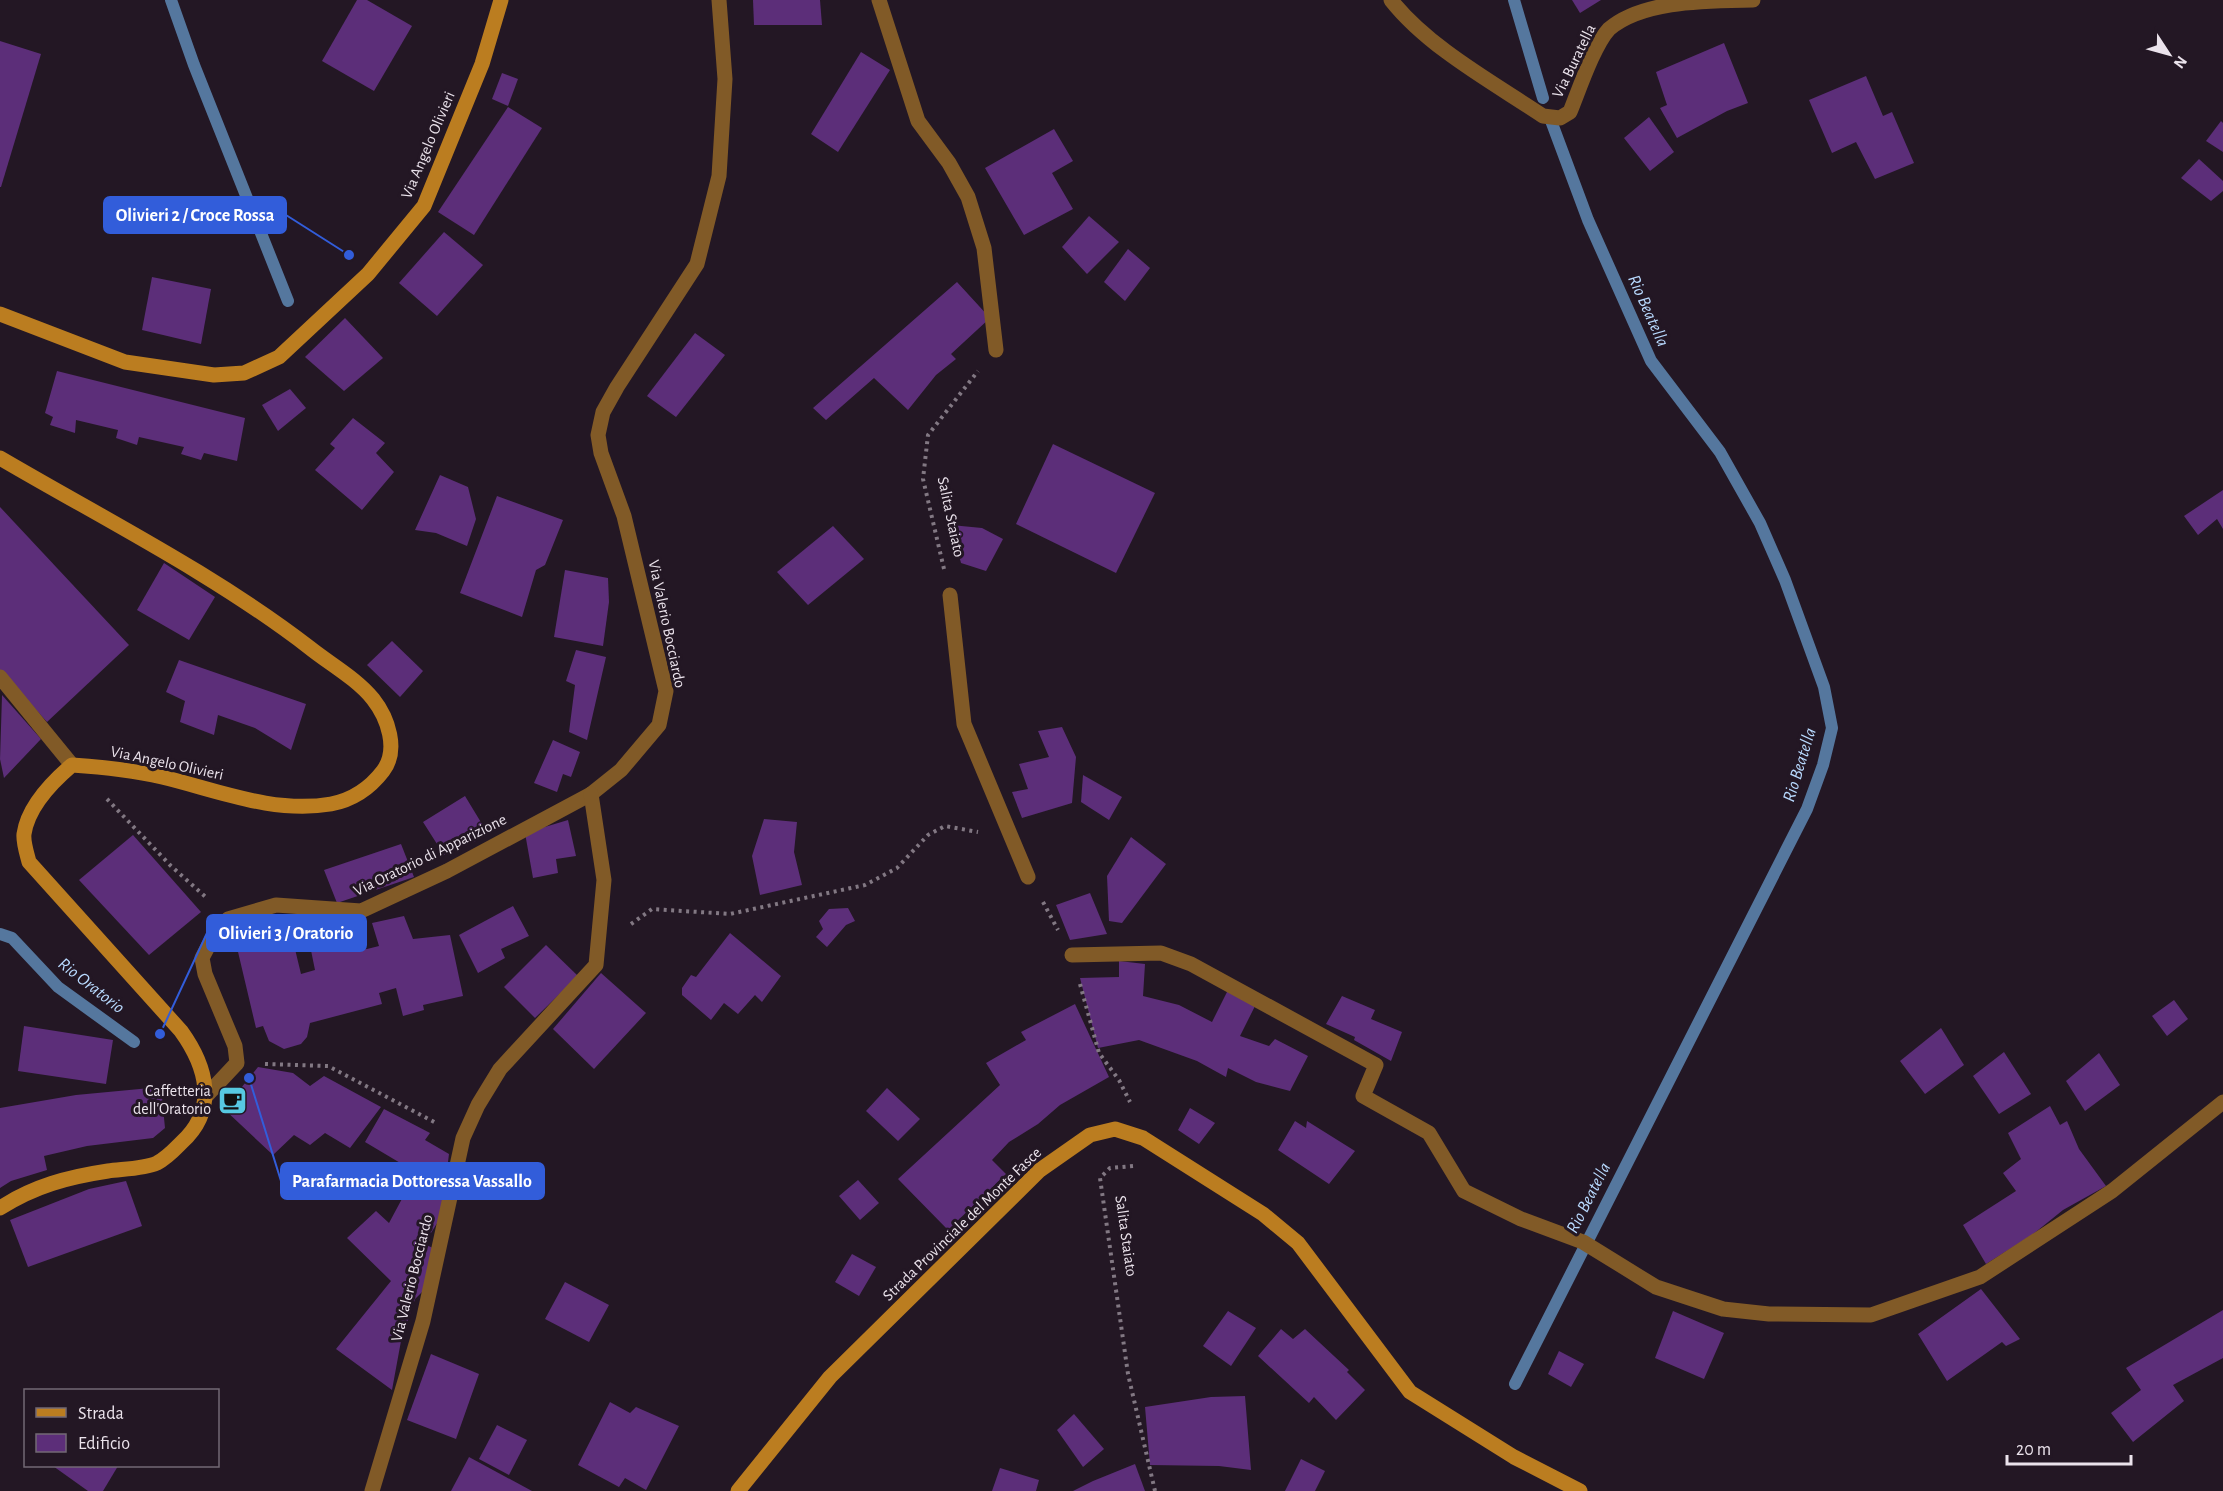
<svg xmlns="http://www.w3.org/2000/svg" width="2223" height="1491" viewBox="0 0 2223 1491" font-family="'Alegreya Sans',sans-serif">
<style>
.lines{fill:none;stroke-linecap:round;stroke-linejoin:round}
.stream{stroke:#55779e;stroke-width:12}
.building{fill:#5c2e79}
.path{stroke:#827883;stroke-width:4;stroke-dasharray:3 4.5;stroke-linecap:butt}
.street{stroke:#815a27;stroke-width:15}
.secondary{stroke:#bb7d20;stroke-width:15}
.labels{text-anchor:middle;dominant-baseline:central;stroke-width:6;stroke-linejoin:round;paint-order:stroke}
.street-label{font-size:16px;fill:#ebe3ec;stroke:#231724}
.poi-label{font-size:16px;fill:#ebe3ec;stroke:#231724;text-anchor:end}
.water-label{font-size:18px;font-style:italic;fill:#b8d9fe;stroke:#231724}
.leader{fill:none;stroke:#325dda;stroke-width:2}
.callout-dot{fill:#325dda;stroke:#231724;stroke-width:2}
.callout{fill:#325dda;stroke:#325dda;stroke-width:2}
.callout-label{font-size:18px;text-anchor:middle;font-weight:bold;fill:#fff}
</style>
<rect width="100%" height="100%" fill="#231724"/>
<g class="lines">
<!-- stream -->
<g class="stream">
<polyline points="171,0 194,65 288,301"/>
<polyline points="1514,0 1543,98"/>
<polyline points="0,934 12,938 58,987 134,1042"/>
<polyline points="1515,1384 1807,809 1823,765 1832,728 1824,687 1785,580 1760,523 1720,452 1651,361 1588,220 1550,118"/>
</g>
</g>
<!-- building -->
<g class="building">
<polygon points="357,0 367,0 412,26 374,91 322,61"/>
<polygon points="753,0 820,0 822,25 754,25"/>
<polygon points="1572,0 1601,0 1580,13"/>
<polygon points="0,41 41,54 1,187 0,187"/>
<polygon points="1724,43 1748,103 1727,111 1677,138 1660,108 1667,105 1656,72"/>
<polygon points="861,52 890,70 838,152 811,134"/>
<polygon points="502,73 518,79 508,106 492,99"/>
<polygon points="1866,76 1883,116 1892,112 1914,163 1875,179 1856,142 1832,153 1809,100"/>
<polygon points="508,107 542,128 474,235 438,212"/>
<polygon points="1649,117 1674,152 1650,171 1624,138"/>
<polygon points="2221,121 2223,123 2223,152 2206,141"/>
<polygon points="1054,129 1073,161 1052,173 1073,209 1024,235 985,168"/>
<polygon points="2199,159 2223,181 2223,191 2211,201 2181,178"/>
<polygon points="1089,216 1119,242 1087,274 1062,247"/>
<polygon points="444,232 483,265 437,316 399,283"/>
<polygon points="1128,249 1150,268 1125,301 1104,282"/>
<polygon points="152,277 211,289 201,344 142,330"/>
<polygon points="957,282 990,318 951,354 956,359 936,375 908,410 874,378 826,420 813,408"/>
<polygon points="345,318 383,358 344,391 305,357"/>
<polygon points="695,333 725,355 676,417 647,396"/>
<polygon points="57,371 245,418 237,461 204,453 201,460 181,454 184,447 139,437 137,445 116,438 118,430 76,420 75,433 50,425 53,417 45,413"/>
<polygon points="290,389 306,408 278,431 262,405"/>
<polygon points="353,418 385,443 376,453 394,472 362,510 315,470 335,448 330,444"/>
<polygon points="1053,444 1155,493 1116,573 1016,524"/>
<polygon points="440,475 468,487 476,519 467,546 436,533 415,530"/>
<polygon points="2223,490 2223,529 2217,519 2198,535 2184,516"/>
<polygon points="497,496 563,520 545,565 536,570 522,617 460,593"/>
<polygon points="0,507 129,645 47,722 0,670"/>
<polygon points="951,525 982,528 1003,539 986,571 961,563"/>
<polygon points="833,526 864,559 808,605 777,572"/>
<polygon points="164,563 215,597 189,640 137,610"/>
<polygon points="565,570 608,578 609,602 603,646 554,637"/>
<polygon points="392,641 423,671 400,697 367,665"/>
<polygon points="576,650 606,657 587,740 569,732 575,685 566,681"/>
<polygon points="179,660 306,704 291,750 255,728 218,715 214,735 180,722 185,701 166,692"/>
<polygon points="2,695 41,739 4,778 0,759"/>
<polygon points="1062,727 1076,757 1072,803 1022,818 1012,792 1028,789 1019,764 1049,757 1038,731"/>
<polygon points="553,740 580,752 571,777 563,774 557,792 534,783"/>
<polygon points="1083,775 1122,797 1109,820 1081,802"/>
<polygon points="465,796 482,824 471,830 476,841 444,855 423,822"/>
<polygon points="764,819 797,822 794,852 802,885 760,895 752,856"/>
<polygon points="568,820 576,856 556,859 558,873 533,878 525,833"/>
<polygon points="133,835 201,912 149,955 79,880"/>
<polygon points="1131,837 1166,864 1122,923 1109,921 1107,876"/>
<polygon points="401,844 414,877 337,903 324,870"/>
<polygon points="1090,893 1107,934 1070,940 1056,905"/>
<polygon points="513,906 529,936 501,949 505,958 478,973 459,935"/>
<polygon points="848,908 855,921 846,925 827,947 816,937 823,929 819,921 829,909"/>
<polygon points="404,916 413,939 450,935 463,996 423,1005 424,1010 403,1016 396,988 379,993 382,1004 310,1023 307,1037 301,1044 284,1049 269,1041 263,1026 256,1028 234,935 288,920 301,974 315,970 306,926 342,918 346,950 367,949 379,946 372,923"/>
<polygon points="730,933 781,976 762,1002 755,995 738,1014 724,1003 711,1020 682,995 682,988 691,975 696,977"/>
<polygon points="546,945 578,976 535,1018 504,987"/>
<polygon points="1119,961 1145,964 1143,996 1179,1005 1212,1022 1228,990 1256,1004 1240,1036 1269,1046 1275,1039 1308,1056 1290,1091 1256,1082 1228,1068 1226,1077 1197,1061 1139,1040 1098,1048 1080,978 1119,977"/>
<polygon points="601,973 646,1013 594,1069 553,1029"/>
<polygon points="1342,996 1375,1010 1371,1019 1402,1032 1391,1061 1354,1040 1355,1037 1326,1024"/>
<polygon points="2174,1000 2188,1019 2167,1036 2152,1016"/>
<polygon points="1075,1004 1109,1077 1060,1105 1038,1124 1009,1142 992,1160 1006,1174 948,1230 898,1179 1000,1085 986,1063 1026,1040 1021,1032"/>
<polygon points="24,1026 113,1040 106,1084 18,1071"/>
<polygon points="1941,1028 1964,1065 1925,1094 1900,1061"/>
<polygon points="2004,1052 2031,1094 1999,1114 1973,1076"/>
<polygon points="2099,1053 2120,1085 2085,1111 2066,1081"/>
<polygon points="258,1067 293,1073 310,1086 324,1076 381,1107 350,1148 325,1133 310,1145 294,1135 273,1155 224,1109"/>
<polygon points="161,1087 165,1128 153,1138 87,1146 44,1156 47,1170 11,1181 0,1188 0,1108 76,1095"/>
<polygon points="887,1088 920,1119 898,1141 866,1111"/>
<polygon points="2050,1106 2060,1125 2067,1121 2079,1149 2106,1186 2063,1210 2032,1235 1986,1264 1963,1225 2016,1191 2003,1173 2021,1159 2008,1133"/>
<polygon points="1190,1108 1215,1123 1199,1144 1178,1130"/>
<polygon points="384,1109 430,1133 425,1140 449,1154 441,1217 424,1244 433,1248 427,1287 415,1299 401,1341 392,1390 336,1349 391,1281 347,1238 376,1211 389,1223 418,1169 410,1162 407,1167 365,1142"/>
<polygon points="1295,1121 1306,1128 1307,1121 1355,1151 1329,1184 1278,1150"/>
<polygon points="858,1180 879,1203 860,1220 839,1196"/>
<polygon points="126,1181 142,1226 28,1267 10,1220 89,1189"/>
<polygon points="852,1254 876,1267 859,1296 835,1282"/>
<polygon points="565,1282 609,1305 589,1342 545,1319"/>
<polygon points="1981,1289 2020,1339 2006,1346 2002,1342 1947,1381 1918,1334"/>
<polygon points="2223,1310 2223,1358 2173,1385 2184,1401 2133,1442 2111,1413 2141,1390 2126,1368"/>
<polygon points="1228,1311 1256,1328 1231,1366 1203,1346"/>
<polygon points="1673,1311 1724,1333 1704,1379 1655,1358"/>
<polygon points="1281,1329 1293,1339 1305,1329 1349,1370 1347,1372 1365,1390 1336,1420 1314,1397 1309,1403 1258,1356"/>
<polygon points="1559,1351 1584,1364 1571,1387 1548,1374"/>
<polygon points="431,1354 479,1374 456,1439 407,1420"/>
<polygon points="1245,1396 1251,1470 1219,1466 1150,1465 1145,1407 1211,1397"/>
<polygon points="610,1402 630,1413 636,1407 679,1426 646,1490 625,1478 619,1487 578,1465"/>
<polygon points="1074,1414 1104,1449 1083,1467 1057,1430"/>
<polygon points="497,1425 527,1440 509,1475 479,1459"/>
<polygon points="469,1457 532,1491 451,1491"/>
<polygon points="1301,1459 1325,1471 1315,1491 1285,1491"/>
<polygon points="1135,1464 1145,1491 1073,1491 1093,1481"/>
<polygon points="53,1466 118,1466 103,1491 88,1491"/>
<polygon points="1000,1468 1039,1480 1036,1491 992,1491"/>
</g>
<g class="lines">
<!-- path -->
<g class="path">
<polyline points="944,569 923,479 928,435 978,371"/>
<polyline points="107,799 171,866 208,899"/>
<polyline points="1043,902 1058,930"/>
<polyline points="631,924 652,909 730,914 865,885 897,868 928,835 945,826 978,832"/>
<polyline points="1080,984 1099,1053 1119,1080 1130,1102"/>
<polyline points="265,1064 328,1066 438,1124"/>
<polyline points="1133,1166 1110,1168 1100,1178 1128,1374 1155,1491"/>
</g>
<!-- street -->
<g class="street">
<polyline points="879,0 918,121 949,163 968,197 984,248 996,350"/>
<path d="M1391 0C1428 47 1492 82 1543 116L1560 118 1570 112C1579 90 1594 45 1609 29 1643 0 1707 1 1753 0"/>
<polyline points="950,595 964,724 1028,877"/>
<polyline points="0,677 72,765"/>
<polyline points="1072,955 1161,953 1191,964 1376,1065 1363,1096 1429,1133 1464,1191 1521,1219 1583,1242 1656,1287 1723,1309 1769,1314 1871,1315 1980,1277 2112,1191 2223,1102"/>
<polyline points="207,1095 237,1063 235,1046 205,974 202,958 213,937 228,919 276,905 361,911 447,871 591,794 621,770 659,725 666,691 624,516 601,453 598,435 603,412 617,387 697,264 719,176 725,79 719,0"/>
<polyline points="372,1491 423,1321 463,1138 478,1105 500,1069 596,965 604,880 591,794"/>
</g>
<!-- secondary -->
<g class="secondary">
<polyline points="0,314 125,362 214,375 244,373 279,357 368,274 424,206 482,64 501,0"/>
<path d="M0 458C104 519 214 574 310 648 330 664 357 679 373 699 388 718 399 750 383 771 370 788 352 800 331 804 273 814 217 790 162 777 132 770 102 767 72 765 52 782 28 806 24 834 23 842 27 854 29 862L181 1031C207 1067 218 1109 182 1142 175 1149 167 1158 157 1163 144 1169 122 1169 108 1171 68 1177 34 1186 0 1208"/>
<polyline points="738,1491 830,1377 1040,1170 1090,1135 1115,1129 1143,1138 1263,1214 1298,1243 1410,1392 1514,1457 1580,1491"/>
</g>
</g>
<!-- icons -->
<defs>
<symbol id="cafe-square" viewBox="-11 -11 22 22"><rect x="-9" y="-9" width="18" height="18" rx="4" fill="#57c9e2" stroke="#231724"/><path d="M-5.5-4.5H6V0H3Q3 3.5 0 3.5H-2.5Q-5.5 3.5-5.5 0ZM3-3.2v2h1.7v-2ZM-6 4.5H4V6H-6Z" fill="#111"/></symbol>
</defs>
<g fill-rule="evenodd">
<use href="#cafe-square" x="216" y="1084" width="33" height="33"/>
</g>
<g class="labels">
<!-- street labels -->
<g class="street-label">
<text transform="translate(1574 61) rotate(-64)">Via Buratella</text>
<text transform="translate(428 145) rotate(-67)">Via Angelo Olivieri</text>
<text transform="translate(951 517) rotate(78)">Salita Staiato</text>
<text transform="translate(667 624) rotate(78)">Via Valerio Bocciardo</text>
<text transform="translate(167 763) rotate(12)">Via Angelo Olivieri</text>
<text transform="translate(430 855) rotate(-26)">Via Oratorio di Apparizione</text>
<text transform="translate(962 1224) rotate(-44)">Strada Provinciale del Monte Fasce</text>
<text transform="translate(1126 1236) rotate(82)">Salita Staiato</text>
<text transform="translate(412 1278) rotate(-76)">Via Valerio Bocciardo</text>
</g>
<!-- poi labels -->
<g class="poi-label">
<text x="211" y="1091">Caffetteria<tspan x="211" dy="18">dell'Oratorio</tspan></text>
</g>
<!-- water labels -->
<g class="water-label">
<text transform="translate(1648 311) rotate(66)">Rio Beatella</text>
<text transform="translate(1800 765) rotate(-73)">Rio Beatella</text>
<text transform="translate(91 986) rotate(38)">Rio Oratorio</text>
<text transform="translate(1589 1198) rotate(-63)">Rio Beatella</text>
</g>
</g>
<!-- callouts -->
<path class="leader" d="M349 255L286 215M160 1034L207 933M249 1078L281 1181"/>
<g class="callout-dot">
<circle cx="349" cy="255" r="6"/>
<circle cx="160" cy="1034" r="6"/>
<circle cx="249" cy="1078" r="6"/>
</g>
<g class="callout">
<rect x="104" y="197" width="182" height="36" rx="6"/>
<rect x="207" y="915" width="159" height="36" rx="6"/>
<rect x="281" y="1163" width="263" height="36" rx="6"/>
</g>
<g class="callout-label">
<text x="195" y="221">Olivieri 2 / Croce Rossa</text>
<text x="286" y="939">Olivieri 3 / Oratorio</text>
<text x="412" y="1187">Parafarmacia Dottoressa Vassallo</text>
</g>
<!-- legend -->
<rect x="24" y="1389" width="195" height="78" fill="#231724" stroke="#736974" stroke-width="1.5"/>
<rect x="36" y="1408" width="30" height="9" fill="#bb7d20" stroke="#736974" stroke-width="1.5"/>
<text x="78" y="1419" font-size="18" fill="#ebe3ec">Strada</text>
<rect x="36" y="1434" width="30" height="18" fill="#5c2e79" stroke="#736974" stroke-width="1.5"/>
<text x="78" y="1449" font-size="18" fill="#ebe3ec">Edificio</text>
<!-- north arrow -->
<g transform="translate(2169 54) rotate(126)" stroke="#231724" stroke-width="4.5" paint-order="stroke">
<path d="M0-4.5L10 22L0 15L-10 22Z" fill="#ebe3ec"/>
<text y="-9" font-size="16" font-weight="bold" text-anchor="middle" fill="#ebe3ec">N</text>
</g>
<!-- scale -->
<path d="M2007 1455v9h124v-9" fill="none" stroke="#ebe3ec" stroke-width="3"/>
<text x="2016" y="1455" font-size="18" fill="#ebe3ec" stroke="#231724" stroke-width="4.5" paint-order="stroke">20 m</text>
</svg>
